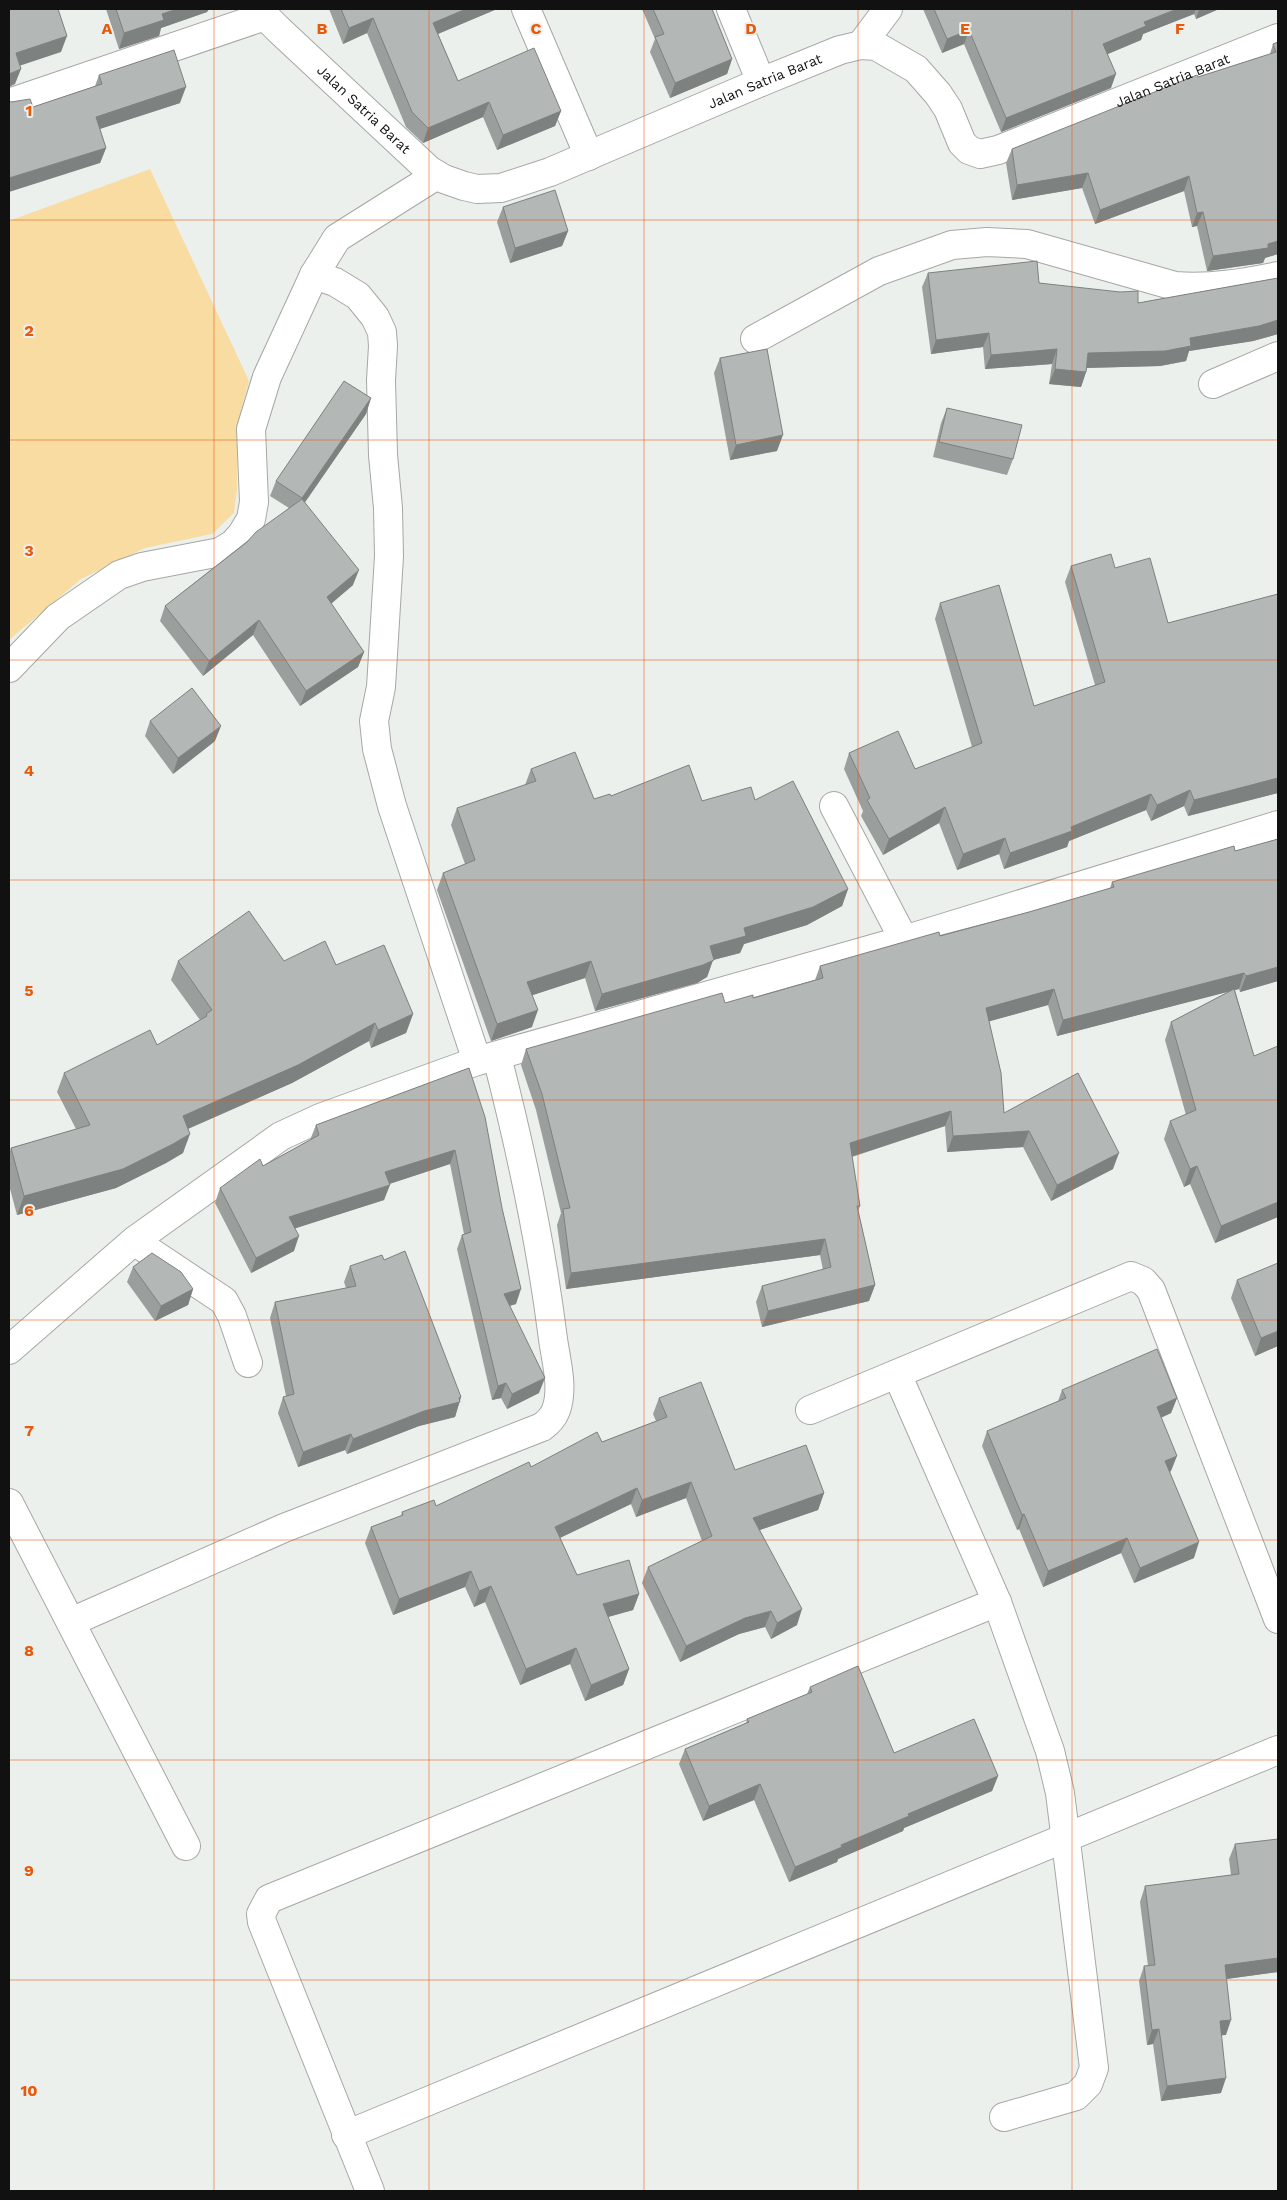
<svg xmlns="http://www.w3.org/2000/svg" width="1287" height="2200" viewBox="0 0 1287 2200" font-family="'Work Sans',sans-serif">
<style>
.green{fill:#f9dca2}
.lines{fill:none;stroke-linecap:round;stroke-linejoin:round}
.minor-casing{stroke:#a5a8a5;stroke-width:30}
.minor{stroke:#fff;stroke-width:28}
.wall{fill:#9a9e9d}
.shaded-wall{fill:#7d817f}
.building{fill:#b3b8b6;stroke:#7d817f}
.grid{fill:none;stroke:#e8590c;stroke-width:1;stroke-opacity:0.55}
.labels{text-anchor:middle;dominant-baseline:central;stroke-width:4;stroke-linejoin:round;paint-order:stroke}
.street-label{font-size:14px;fill:#101110;stroke:#ecf0ec}
.grid-label{font-size:16px;text-anchor:middle;font-weight:bold;fill:#e8590c;stroke:#ecf0ec;stroke-width:4;stroke-linejoin:round;paint-order:stroke}
</style>
<rect width="100%" height="100%" fill="#ecf0ec"/>
<!-- green -->
<polygon class="green" points="150,169 249,381 237,426 237,490 234,513 212,534 145,548 81,579 9,640 9,221"/>
<g class="lines">
<defs>
<g id="minor">
<path id="s1" d="M261 9 265 16 279 30 429 170 444 179 464 186 477 189 501 188 550 172 761 82 840 50 861 45 876 46 916 69 938 94 948 109 962 143 969 150 980 154 998 150 1278 38"/>
<polyline points="526,9 589,156"/>
<polyline points="731,9 761,82"/>
<polyline points="861,45 888,9"/>
<polyline points="9,103 265,16"/>
<polyline points="314,275 335,282 358,296 375,317 382,332 383,346 381,380 383,455 388,508 389,556 381,687 374,721 377,749 392,806 477,1061"/>
<path d="M755 339 879 271 952 245 987 242 1027 244 1175 286C1210 289 1244 283 1278 276"/>
<polyline points="1213,384 1278,356"/>
<polyline points="9,668 58,617 119,575 142,567 220,552 233,544 242,534 251,519 254,502 251,429 267,377 314,275 337,238 437,175"/>
<polyline points="834,806 904,940"/>
<polyline points="137,1243 224,1301 232,1316 248,1363"/>
<polyline points="9,1350 134,1241 281,1136 320,1118 477,1061 904,940 1278,825"/>
<polyline points="897,1374 997,1602 1050,1751 1060,1793 1094,2068 1088,2084 1076,2096 1004,2117"/>
<polyline points="810,1410 1131,1276 1143,1281 1151,1290 1278,1619"/>
<polyline points="9,1503 186,1846"/>
<path d="M71 1622 284 1528 542 1427C549 1422 553 1418 556 1410 564 1388 556 1361 553 1339 541 1243 521 1150 497 1057"/>
<polyline points="346,2135 1278,1750"/>
<polyline points="370,2191 262,1922 261,1914 269,1899 997,1602"/>
</g>
</defs>
<!-- minor casing -->
<use href="#minor" class="minor-casing"/>
<!-- minor -->
<use href="#minor" class="minor"/>
</g>
<!-- wall -->
<g class="wall">
<polygon points="106,9 209,9 207,12 161,28 159,36 119,49"/>
<polygon points="329,9 497,9 438,34 458,81 561,111 555,126 497,150 483,117 423,143 406,127 367,33 343,44"/>
<polygon points="642,9 712,9 732,59 727,74 670,98 650,52 655,39"/>
<polygon points="923,9 1219,9 1196,19 1194,14 1143,34 1141,40 1108,54 1111,88 1001,132 964,44 942,53"/>
<polygon points="1278,42 1278,254 1265,258 1263,263 1207,271 1197,226 1192,227 1184,191 1095,224 1082,188 1012,200 1006,163 1012,149 1198,77 1270,54 1273,44"/>
<polygon points="99,75 180,103 100,129 106,148 100,163 11,102 33,107 95,86"/>
<polygon points="503,207 568,231 562,246 510,263 497,222"/>
<polygon points="928,273 1039,283 1138,303 1278,278 1278,334 1253,341 1189,351 1186,361 1160,366 1087,368 1086,372 1081,387 1049,384 1052,364 985,369 983,347 931,354 922,287"/>
<polygon points="720,358 777,451 730,460 714,373"/>
<polygon points="371,398 366,414 304,502 353,585 331,604 364,652 358,667 300,706 253,635 203,676 160,621 165,606 289,508 270,496 276,481"/>
<polygon points="947,408 1013,459 1007,475 933,457 941,423"/>
<polygon points="1071,566 1115,568 1168,623 1278,594 1278,793 1188,816 1184,806 1151,821 1146,810 1069,841 1067,847 1004,869 999,854 957,870 939,823 883,855 861,816 863,811 844,769 849,753 915,769 972,747 935,619 940,603 1034,706 1095,685 1065,582"/>
<polygon points="150,721 215,741 173,774 145,736"/>
<polygon points="531,769 594,799 611,796 702,801 755,800 848,889 842,906 807,925 744,944 740,953 713,960 707,977 697,983 595,1011 585,978 532,995 532,1027 491,1041 437,890 443,873 465,864 451,825 457,808 525,785"/>
<polygon points="1278,839 1278,981 1240,992 1239,989 1235,990 1254,1056 1278,1046 1278,1217 1215,1243 1190,1184 1184,1187 1164,1139 1170,1121 1186,1115 1165,1040 1171,1022 1230,991 1057,1036 1048,1005 989,1021 1004,1113 1113,1169 1051,1201 1023,1147 947,1152 945,1126 852,1157 860,1206 858,1211 875,1285 869,1301 762,1327 756,1302 762,1286 823,1270 820,1255 566,1289 557,1225 561,1213 536,1110 521,1065 526,1049 725,1003 753,998 815,980 820,966 1029,912 1110,888 1112,882 1235,851"/>
<polygon points="178,961 284,961 336,965 413,1014 406,1033 371,1048 369,1041 292,1083 188,1129 183,1153 166,1163 116,1188 17,1215 9,1185 9,1154 11,1148 76,1129 57,1092 64,1073 157,1045 200,1020 171,980"/>
<polygon points="469,1068 516,1304 510,1306 539,1393 507,1409 501,1398 492,1400 457,1249 462,1235 464,1234 450,1164 389,1184 384,1200 295,1228 294,1251 251,1273 215,1203 220,1188 263,1166 310,1140 316,1125"/>
<polygon points="384,1260 461,1397 455,1417 419,1426 347,1454 345,1450 298,1467 278,1413 283,1397 286,1396 270,1318 275,1302 346,1288 344,1282 350,1266"/>
<polygon points="133,1267 193,1289 188,1305 155,1321 127,1282"/>
<polygon points="1237,1280 1278,1346 1255,1356 1231,1298"/>
<polygon points="1062,1390 1177,1398 1171,1413 1161,1418 1171,1471 1170,1472 1194,1558 1134,1583 1121,1553 1043,1587 1019,1529 1017,1530 982,1446 987,1431 1058,1401"/>
<polygon points="659,1398 735,1470 824,1493 818,1510 760,1530 797,1625 771,1639 765,1627 739,1634 680,1662 642,1583 648,1567 702,1541 686,1498 636,1517 631,1504 560,1538 577,1575 639,1594 633,1610 608,1617 629,1669 623,1685 585,1701 570,1664 520,1685 485,1602 474,1607 465,1587 393,1615 365,1543 371,1527 401,1516 402,1512 436,1506 531,1467 602,1442 656,1421 653,1414"/>
<polygon points="810,1687 894,1753 998,1776 992,1791 904,1828 903,1831 838,1859 837,1862 789,1882 754,1800 703,1821 679,1764 685,1749 746,1723 747,1719 807,1694"/>
<polygon points="1235,1844 1278,1972 1226,1979 1226,2035 1221,2035 1221,2093 1161,2101 1153,2044 1147,2045 1139,1981 1144,1966 1148,1966 1140,1902 1145,1886 1231,1875 1229,1859"/>
</g>
<!-- shaded-wall -->
<g class="shaded-wall">
<polygon points="177,9 209,9 207,12 161,28 159,36 119,49 124,33 162,14"/>
<polygon points="466,9 497,9 428,38 433,23"/>
<polygon points="1177,9 1196,9 1194,14 1143,34 1141,40 1098,58 1103,44 1144,22"/>
<polygon points="1199,9 1219,9 1196,19"/>
<polygon points="373,18 367,33 343,44 349,28"/>
<polygon points="969,30 964,44 942,53 947,39"/>
<polygon points="67,36 61,52 10,69 16,53"/>
<polygon points="732,59 727,74 670,98 675,83"/>
<polygon points="21,69 15,84 9,87 9,74"/>
<polygon points="1116,74 1111,88 1001,132 1006,118"/>
<polygon points="186,87 180,103 90,132 96,117"/>
<polygon points="489,102 483,117 423,143 428,128"/>
<polygon points="561,111 555,126 497,150 503,135"/>
<polygon points="106,148 100,163 9,192 9,178"/>
<polygon points="1088,173 1082,188 1012,200 1017,185"/>
<polygon points="1189,176 1184,191 1095,224 1100,210"/>
<polygon points="1203,212 1197,226 1192,227 1197,213"/>
<polygon points="568,231 562,246 510,263 515,248"/>
<polygon points="1278,241 1278,254 1265,258 1263,263 1207,271 1213,256 1268,244"/>
<polygon points="1278,320 1278,334 1253,341 1189,351 1186,361 1160,366 1083,368 1088,353 1190,338"/>
<polygon points="989,333 983,347 931,354 936,340"/>
<polygon points="1057,349 1052,364 985,369 991,355"/>
<polygon points="1055,369 1086,372 1081,387 1049,384"/>
<polygon points="371,398 366,414 297,514 302,498"/>
<polygon points="783,435 777,451 730,460 736,445"/>
<polygon points="359,570 353,585 321,612 327,597"/>
<polygon points="259,620 253,635 203,676 209,661"/>
<polygon points="364,652 358,667 300,706 306,691"/>
<polygon points="221,726 215,741 173,774 178,758"/>
<polygon points="1278,778 1278,793 1188,816 1194,800"/>
<polygon points="1190,790 1184,806 1151,821 1157,805"/>
<polygon points="1151,794 1146,810 1069,841 1067,847 1004,869 1010,853 1071,827"/>
<polygon points="945,807 939,823 883,855 889,839"/>
<polygon points="1005,838 999,854 957,870 963,854"/>
<polygon points="848,889 842,906 807,925 744,944 740,953 713,960 707,977 697,983 595,1011 602,994 710,946 744,928"/>
<polygon points="591,961 585,978 521,999 527,982"/>
<polygon points="1278,967 1278,981 1240,992 1246,976"/>
<polygon points="1244,973 1239,989 1057,1036 1063,1020"/>
<polygon points="1054,989 1048,1005 980,1024 986,1008"/>
<polygon points="538,1010 532,1027 491,1041 497,1024"/>
<polygon points="413,1014 406,1033 371,1048 378,1030"/>
<polygon points="375,1023 369,1041 292,1083 176,1134 183,1116"/>
<polygon points="951,1111 945,1126 844,1159 850,1143"/>
<polygon points="1029,1131 1023,1147 947,1152 953,1136"/>
<polygon points="190,1134 183,1153 166,1163 116,1188 17,1215 24,1196"/>
<polygon points="455,1150 450,1164 380,1187 385,1172"/>
<polygon points="1119,1153 1113,1169 1051,1201 1057,1185"/>
<polygon points="1197,1166 1190,1184 1184,1187 1190,1169"/>
<polygon points="390,1185 384,1200 284,1232 289,1217"/>
<polygon points="1278,1202 1278,1217 1215,1243 1221,1226"/>
<polygon points="299,1236 294,1251 251,1273 256,1258"/>
<polygon points="825,1239 820,1255 566,1289 571,1273"/>
<polygon points="875,1285 869,1301 762,1327 768,1311"/>
<polygon points="193,1289 188,1305 155,1321 161,1306"/>
<polygon points="521,1289 516,1304 499,1308 504,1294"/>
<polygon points="1278,1331 1278,1346 1255,1356 1261,1338"/>
<polygon points="545,1378 539,1393 507,1409 512,1394"/>
<polygon points="506,1383 501,1398 492,1400 498,1386"/>
<polygon points="461,1397 455,1417 419,1426 347,1454 353,1439"/>
<polygon points="1177,1398 1171,1413 1151,1422 1157,1407"/>
<polygon points="351,1434 345,1450 298,1467 303,1452"/>
<polygon points="1177,1456 1171,1471 1159,1476 1165,1461"/>
<polygon points="691,1482 686,1498 636,1517 642,1500"/>
<polygon points="637,1488 631,1504 549,1543 555,1527"/>
<polygon points="824,1493 818,1510 748,1534 753,1518"/>
<polygon points="1024,1514 1019,1529 1017,1530 1022,1515"/>
<polygon points="1127,1538 1121,1553 1043,1587 1048,1571"/>
<polygon points="1199,1542 1194,1558 1134,1583 1140,1568"/>
<polygon points="471,1571 465,1587 393,1615 399,1599"/>
<polygon points="491,1586 485,1602 474,1607 479,1591"/>
<polygon points="639,1594 633,1610 597,1620 603,1604"/>
<polygon points="802,1609 797,1625 771,1639 777,1623"/>
<polygon points="771,1611 765,1627 739,1634 680,1662 686,1646 745,1618"/>
<polygon points="576,1648 570,1664 520,1685 526,1669"/>
<polygon points="629,1669 623,1685 585,1701 591,1685"/>
<polygon points="998,1776 992,1791 904,1828 903,1831 838,1859 837,1862 789,1882 795,1867 908,1814"/>
<polygon points="760,1784 754,1800 703,1821 709,1806"/>
<polygon points="1278,1958 1278,1972 1219,1980 1225,1965"/>
<polygon points="1231,2020 1226,2035 1214,2036 1220,2021"/>
<polygon points="1159,2029 1153,2044 1147,2045 1152,2030"/>
<polygon points="1226,2078 1221,2093 1161,2101 1167,2086"/>
</g>
<!-- building -->
<g class="building">
<polygon points="9,9 58,9 67,36 16,53 21,69 9,74"/>
<polygon points="116,9 177,9 162,14 164,20 124,33"/>
<polygon points="341,9 466,9 433,23 458,81 534,48 561,111 503,135 489,102 428,128 412,112 373,18 349,28"/>
<polygon points="653,9 712,9 732,59 675,83 655,37 664,34"/>
<polygon points="934,9 1177,9 1144,22 1146,26 1103,44 1116,74 1006,118 969,30 947,39"/>
<polygon points="1278,42 1278,241 1268,244 1268,248 1213,256 1203,212 1197,213 1189,176 1100,210 1088,173 1017,185 1012,149 1197,75 1198,77 1276,52 1273,44"/>
<polygon points="174,50 186,87 96,117 106,148 9,178 9,101 11,102 30,99 33,107 102,84 99,75"/>
<polygon points="555,190 568,231 515,248 503,207"/>
<polygon points="1037,261 1039,283 1120,292 1138,291 1138,303 1278,278 1278,320 1259,326 1190,338 1191,346 1165,351 1088,353 1086,372 1055,369 1057,349 991,355 989,333 936,340 928,273"/>
<polygon points="767,349 783,435 736,445 720,358"/>
<polygon points="344,381 371,398 302,498 276,481"/>
<polygon points="947,408 1022,425 1013,459 939,442"/>
<polygon points="302,499 359,570 327,597 364,652 306,691 259,620 209,661 165,606 247,542 256,532"/>
<polygon points="1111,554 1115,568 1150,558 1168,623 1278,594 1278,778 1194,800 1190,790 1157,805 1151,794 1071,827 1072,831 1010,853 1005,838 963,854 945,807 889,839 867,800 870,798 849,753 898,731 915,769 982,743 940,603 999,585 1034,706 1105,682 1071,566"/>
<polygon points="192,688 221,726 178,758 150,721"/>
<polygon points="575,752 594,799 610,794 611,796 689,765 702,801 751,787 755,800 793,781 848,889 813,907 744,928 746,936 710,946 714,960 703,965 602,994 591,961 527,982 538,1010 497,1024 443,873 475,860 457,808 536,781 531,769"/>
<polygon points="1278,839 1278,967 1246,976 1244,973 1063,1020 1054,989 986,1008 1001,1073 1004,1113 1078,1073 1119,1153 1057,1185 1029,1131 953,1136 951,1111 850,1143 860,1206 857,1206 875,1285 768,1311 762,1286 831,1267 825,1239 571,1273 563,1209 570,1208 542,1094 526,1049 722,993 725,1003 753,995 753,998 823,978 820,966 939,932 940,936 1029,912 1114,887 1112,882 1234,846 1235,851"/>
<polygon points="249,911 284,961 325,941 336,965 384,945 413,1014 378,1030 375,1023 298,1065 183,1116 190,1134 173,1144 123,1169 24,1196 11,1148 90,1125 64,1073 150,1030 157,1045 207,1016 206,1014 212,1010 178,961"/>
<polygon points="1234,989 1254,1056 1278,1046 1278,1202 1221,1226 1197,1166 1190,1169 1170,1121 1196,1110 1171,1022"/>
<polygon points="469,1068 485,1117 502,1208 521,1289 504,1294 545,1378 512,1394 506,1383 498,1386 462,1235 471,1232 455,1150 385,1172 390,1185 289,1217 299,1236 256,1258 220,1188 260,1159 263,1166 319,1135 316,1125"/>
<polygon points="405,1251 461,1397 459,1398 460,1402 424,1411 353,1439 351,1434 303,1452 283,1397 294,1394 275,1302 356,1286 350,1266 382,1255 384,1260"/>
<polygon points="152,1253 181,1272 193,1289 161,1306 133,1267"/>
<polygon points="1278,1263 1278,1331 1261,1338 1237,1280"/>
<polygon points="1157,1349 1177,1398 1157,1407 1177,1456 1165,1461 1199,1542 1140,1568 1127,1538 1048,1571 1024,1514 1022,1515 987,1431 1066,1398 1062,1390"/>
<polygon points="701,1382 735,1470 806,1445 824,1493 753,1518 802,1609 777,1623 771,1611 745,1618 686,1646 648,1567 712,1536 691,1482 642,1500 637,1488 555,1527 577,1575 629,1560 639,1594 603,1604 629,1669 591,1685 576,1648 526,1669 491,1586 479,1591 471,1571 399,1599 371,1527 403,1515 402,1512 434,1500 436,1506 529,1462 531,1467 597,1432 602,1442 667,1417 659,1398"/>
<polygon points="858,1666 894,1753 974,1719 998,1776 908,1814 909,1816 841,1845 842,1847 795,1867 760,1784 709,1806 685,1749 749,1722 747,1719 812,1692 810,1687"/>
<polygon points="1278,1839 1278,1958 1225,1965 1231,2020 1220,2021 1226,2078 1167,2086 1159,2029 1152,2030 1144,1966 1155,1965 1145,1886 1239,1874 1235,1844"/>
</g>
<!-- grid -->
<path class="grid" d="M214 9V2191M429 9V2191M644 9V2191M858 9V2191M1072 9V2191M9 220H1278M9 440H1278M9 660H1278M9 880H1278M9 1100H1278M9 1320H1278M9 1540H1278M9 1760H1278M9 1980H1278"/>
<g class="labels">
<!-- street labels -->
<g class="street-label">
<text stroke="none"><textPath href="#s1" startOffset="1074">Jalan Satria Barat</textPath></text>
<text stroke="none"><textPath href="#s1" startOffset="594">Jalan Satria Barat</textPath></text>
<text stroke="none"><textPath href="#s1" startOffset="144">Jalan Satria Barat</textPath></text>
</g>
</g>
<g class="grid-label">
<text x="107" y="34">A</text>
<text x="322" y="34">B</text>
<text x="536" y="34">C</text>
<text x="751" y="34">D</text>
<text x="965" y="34">E</text>
<text x="1180" y="34">F</text>
<text x="29" y="116">1</text>
<text x="29" y="336">2</text>
<text x="29" y="556">3</text>
<text x="29" y="776">4</text>
<text x="29" y="996">5</text>
<text x="29" y="1216">6</text>
<text x="29" y="1436">7</text>
<text x="29" y="1656">8</text>
<text x="29" y="1876">9</text>
<text x="29" y="2096">10</text>
</g>
<!-- border -->
<rect width="1287" height="2200" fill="none" stroke="#101110" stroke-width="20"/>
</svg>
